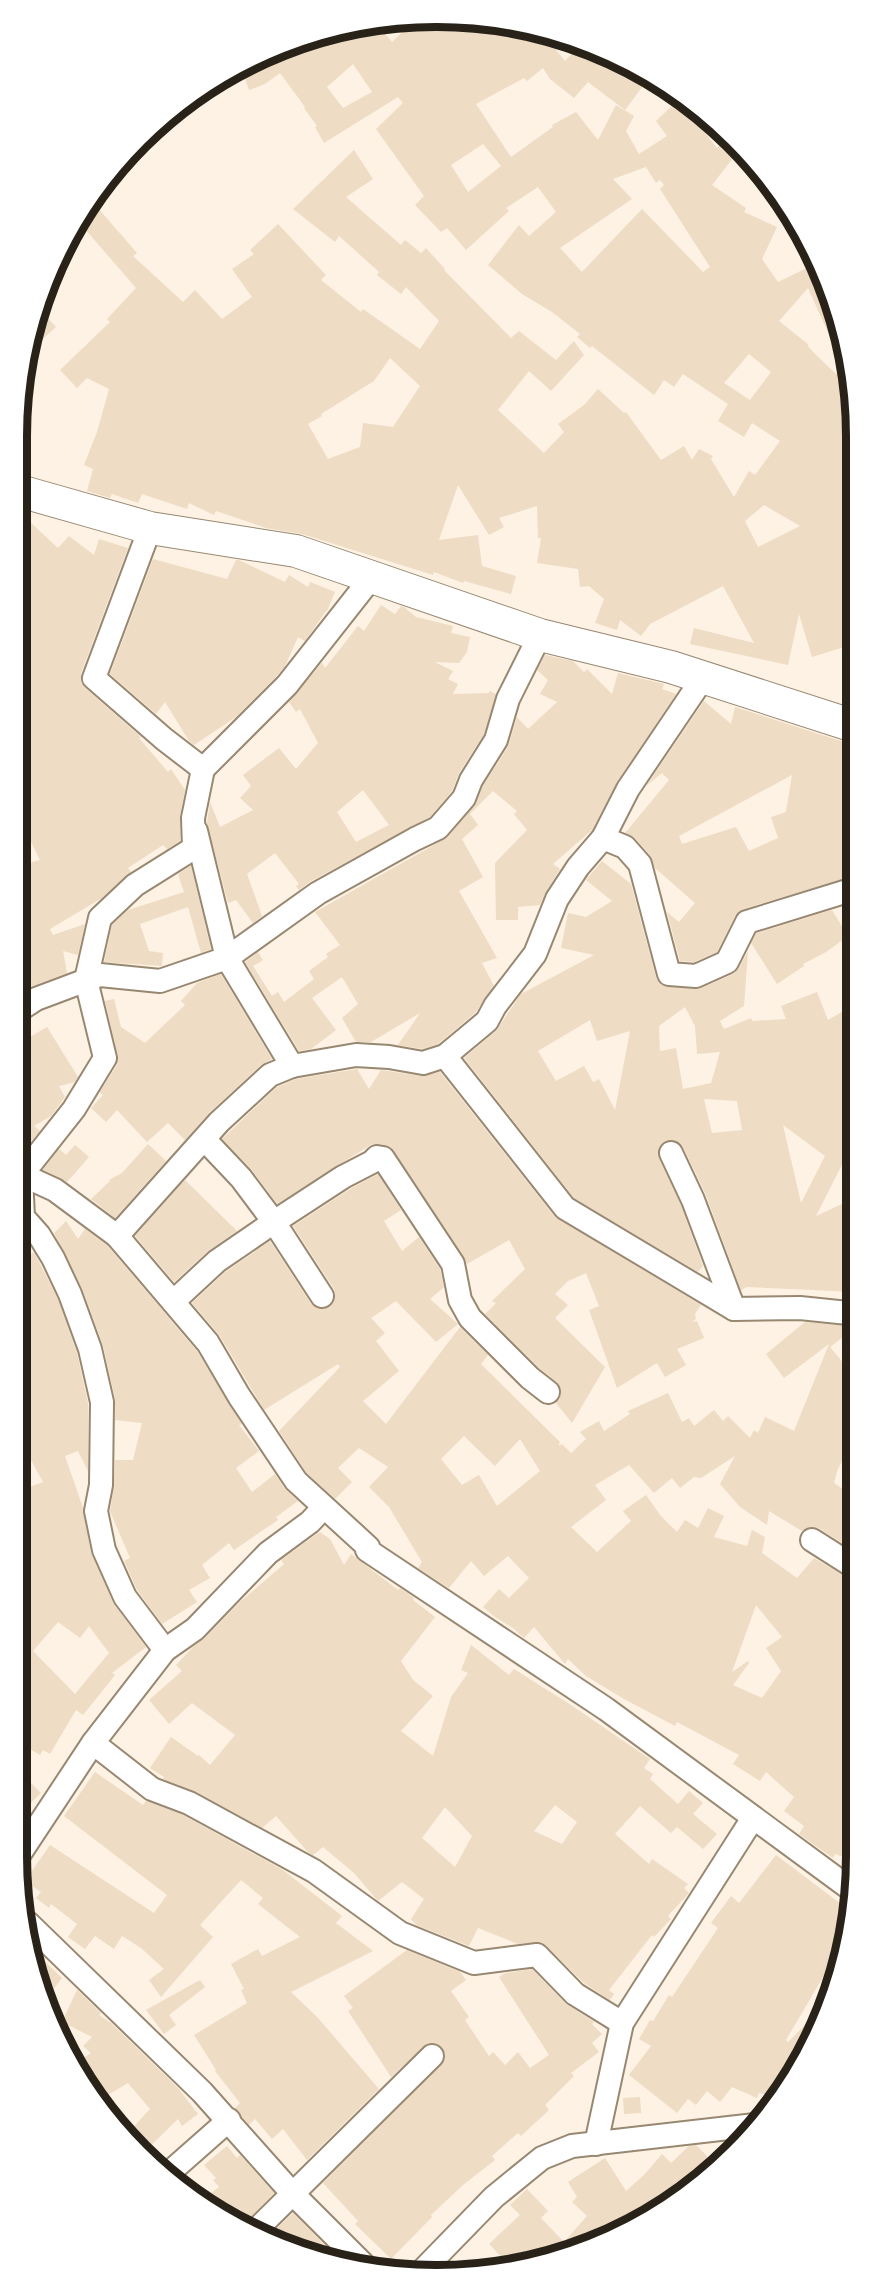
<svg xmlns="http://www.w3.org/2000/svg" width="873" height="2292" viewBox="0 0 873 2292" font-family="'Zilla Slab',serif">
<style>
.building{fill:#eedcc4;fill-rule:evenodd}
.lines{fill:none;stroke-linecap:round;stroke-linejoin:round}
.street-casing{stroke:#988872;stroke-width:26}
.secondary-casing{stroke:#988872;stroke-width:34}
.street{stroke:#fff;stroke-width:22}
.secondary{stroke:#fff;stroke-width:32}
.rim{fill:none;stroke:#292219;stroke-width:8}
</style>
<rect width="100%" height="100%" fill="#fdf2e3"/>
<!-- building -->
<g class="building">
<path d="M443 18H465L477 34 494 22 543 30V34L565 61 579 46 649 78 625 110 588 82 574 98 550 79 543 68 527 81 524 78 476 104 511 157 553 127 552 125 576 112 598 140 616 105 634 116 626 131 639 154 667 136 656 121 679 99 717 148 726 136 740 149 712 185 746 208 744 212 777 227 762 259 778 282 817 263 824 275 843 345 835 348 808 288 779 321 809 345H807L815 354 836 374 841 371 853 381 854 644 812 657 799 614 788 665 690 644 694 628 754 643 723 586 650 624 641 636 620 620 617 630 595 623 604 599 589 586 580 587 578 569 537 563 541 538H538L537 506 499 518 504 527 489 535 458 485 439 540 478 535 482 566 516 576 511 594 464 581 463 583 434 572 433 575 302 534 266 528 216 511 214 515 189 503 187 509 142 494 138 503 112 494 110 498 87 491 93 469 84 465 97 432 109 389 87 378 77 388 60 370 110 322 107 319 136 288 78 221 91 200 137 253 133 256 183 302 195 290 222 319 252 297 232 269 254 254 250 250 278 224 326 275 321 280 361 312 363 309 420 349 439 321 406 287 401 294 377 275 379 272 339 236 335 242 293 209 354 150 373 179 346 197 401 245 405 240 421 253 426 248 445 269 444 270 511 338 519 331 556 360 574 341 584 355 551 391 529 371 498 410 544 453 564 432 558 424 584 405 598 389 624 413 626 412 661 460 684 446 692 460 699 449 713 456 711 459 734 497 749 471 755 475 780 441 752 423 744 437 718 421 728 404 683 374 674 387 664 380 654 395 592 346 590 348 577 337 580 334 552 312 522 294 488 265 519 225 529 236 556 212 538 187 506 208 509 211 466 250 447 228 441 232 415 205 424 196 376 129 403 103 398 97 324 143 315 127 317 126 304 108 305 107 280 73 265 84 249 90 244 76 261 70 253 61 302 39 375 22 392 42 416 19H421L430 28ZM353 64 372 92 343 108 327 87ZM483 144 501 166 468 192 451 165ZM646 167 656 183 660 180 664 185 660 189 710 267 703 272 642 209 582 272 560 248 632 199 613 179ZM749 354 771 372 750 400 724 383ZM390 358 420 386 393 427 363 423 360 447 328 459 308 424 322 416 321 414 374 381ZM764 505 800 526 758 547 745 521Z"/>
<polygon points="38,308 56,327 27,353 31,327"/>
<polygon points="30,522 58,548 69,536 94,555 99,539 128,548 81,673 81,681 85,688 141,737 139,738 168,772 171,769 185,790 180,816 180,841 167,849 163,845 128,868 131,872 102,898 50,929 53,935 85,924 78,955 63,951 67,973 33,986 16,985 16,867 40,860 25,830 16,808 16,537"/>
<polygon points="153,559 227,579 236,560 239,560 285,582 289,575 308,587 310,582 335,592 327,611 326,611 305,641 298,637 285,666 277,676 236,717 194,745 189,741 165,702 156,714 110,674"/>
<path d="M381 605 395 614 401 606 404 607 416 617 453 626 451 633 470 637 467 652 459 663 435 662 453 671 448 679 458 684 453 694 488 693 490 691 496 694 484 734 459 773 452 791 430 817 311 881 299 890 296 886 299 884 275 853 247 874 262 916 253 923 236 900 228 903 207 823 210 802 220 827 253 810 240 798 251 786 243 775 279 748 296 769 318 743 300 709 296 712 289 702 320 665 322 663 325 668 358 626 364 631ZM363 790 389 825 356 842 337 812Z"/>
<polygon points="545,655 573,661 584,672 587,669 612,694 618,673 664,684 662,689 676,694 617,782 592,830 553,864 560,869 546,892 540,905 518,907 518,920 496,920 495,863 527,830 514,814 517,811 493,791 470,814 478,825 462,839 483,877 459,891 497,958 482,963 494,986 476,1012 438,1044 422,1049 398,1045 420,1013 371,1042 356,1042 342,1018 358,1004 342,977 312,998 336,1030 311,1049 299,1051 245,962 258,952 263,960 253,966 272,996 278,992 284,1002 314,979 309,971 328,957 326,954 340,945 315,912 448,837 476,803 483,786 508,747 517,717 528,729 557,702 540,694 548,680 537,670"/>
<path d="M704 701 731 724 735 707 847 743 846 747 854 748V876L743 909 735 916 717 952 694 962 680 961 667 912 679 922 695 903 655 868 650 855 635 838 625 833 669 780 662 773 647 785ZM792 775 786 812 771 817 778 838 749 851 736 827 682 844 679 836Z"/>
<path d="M602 861 631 884 656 977 661 985 668 987 702 988 733 974 739 968 748 951 744 1006 720 1021 724 1029 751 1018 752 1021 786 1019 781 1006 817 992 828 1020 845 1010 854 1025 855 1139 816 1216 855 1198V1233L843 1238 855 1263V1292L747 1287 741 1290 706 1195 683 1147 678 1142 666 1141 660 1146 659 1158 681 1205 703 1266 698 1272 574 1198 464 1058 496 1031 521 994 594 955 561 948 568 913 586 917 612 901 586 880ZM685 1007 695 1026 697 1054 720 1052 711 1083 683 1089 676 1048 660 1051 659 1026ZM590 1020 597 1041 630 1031 615 1110 599 1079 593 1082 584 1066 556 1081 538 1051ZM704 1099 737 1101 742 1130 712 1133ZM783 1125 825 1156 801 1203Z"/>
<polygon points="191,866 211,949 201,953 188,907 140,924 149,951 163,953 162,966 104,962 112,925 128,910 184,892 178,874"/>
<polygon points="832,910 848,936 826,952 803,964 804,966 777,984 751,943 756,933"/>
<polygon points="221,974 272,1059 261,1065 210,1112 185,1140 168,1123 147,1142 117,1110 106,1122 91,1108 103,1095 100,1092 117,1065 118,1056 105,1001 114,999 121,1027 145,1043 185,1005 181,1001 197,983"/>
<polygon points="47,1027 78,1077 75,1082 59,1086 65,1097 51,1116 34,1126 40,1131 16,1159 16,1045"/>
<polygon points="357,1069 369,1089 381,1070 421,1076 440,1072 555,1217 701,1305 695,1314 696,1319 691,1322 697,1321 704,1338 677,1349 686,1365 665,1377 657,1363 617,1388 589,1310 599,1306 586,1273 568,1281 555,1294 568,1305 555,1318 605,1367 572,1423 556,1403 561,1393 557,1382 539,1368 485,1314 496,1303 492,1301 525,1269 509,1240 467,1264 464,1257 391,1147 379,1144 372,1144 277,1204 252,1170 222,1139 277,1087 296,1079"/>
<polygon points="148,1144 166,1161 115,1218 91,1199 110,1181 109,1180 122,1173"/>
<polygon points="75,1145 89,1157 67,1182 43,1170 59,1149 66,1155"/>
<path d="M378 1174 401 1210 384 1221 402 1251 419 1237 440 1269 444 1287 430 1299 458 1324 436 1342 396 1301 371 1318 385 1333 376 1341 399 1371 363 1401 386 1424 460 1327 488 1355 481 1364 560 1442 558 1446 562 1444 571 1453 586 1439 580 1432 599 1421 604 1431 630 1414 628 1411 668 1393 682 1422 689 1418 694 1426 714 1410 723 1421 728 1416 750 1438 754 1430 758 1433 765 1417 794 1431 829 1344 784 1378 766 1354 805 1322 847 1326 855 1324V1328L830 1347 855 1377V1435L837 1471 834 1483 856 1498V1552L819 1528 812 1527 802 1531 769 1511 767 1525 740 1507 720 1484 735 1456 701 1478 694 1477 680 1488 672 1478 654 1493 629 1465 595 1485 606 1500 571 1527 597 1552 631 1521 623 1511 646 1495 661 1516 677 1532 685 1520 698 1528 708 1508 724 1516 714 1537 747 1546 752 1530 765 1537 762 1553 797 1578 814 1558 849 1579 856 1581V1861L835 1854 833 1858 799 1834 804 1826 784 1811 794 1797 766 1772 760 1781 733 1764 739 1755 677 1722 675 1726 624 1699 586 1676 568 1659 565 1664 534 1627 524 1638 513 1628 495 1617 483 1607 499 1589 509 1598 529 1578 508 1556 484 1576 471 1561 449 1588 418 1568 422 1562 389 1507 369 1487 388 1467 359 1448 338 1468 352 1482 335 1499 306 1472 279 1431 340 1367 338 1364 264 1410 220 1336 192 1303 225 1272 270 1241 311 1304 322 1309 330 1307 334 1302V1289L293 1226 350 1189ZM464 1436 495 1466 520 1439 540 1471 497 1506 479 1475 462 1485 441 1459ZM756 1605 782 1637 766 1648 781 1671 762 1698 733 1685 749 1663 748 1661 732 1672Z"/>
<polygon points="185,1180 237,1231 208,1251 174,1282 135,1236"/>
<polygon points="66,1221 78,1239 85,1229 108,1246 197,1351 242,1424 239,1425 259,1451 236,1468 252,1492 275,1474 285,1489 298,1501 276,1517 278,1520 234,1550 229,1543 202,1565 210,1578 189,1590 197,1602 162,1624 137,1590 124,1561 130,1558 110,1511 114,1485 115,1460 133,1460 142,1423 115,1420 115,1399 103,1345 82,1288 54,1233"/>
<path d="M34 1252 58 1299 77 1353 88 1403V1471L78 1451 65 1456 83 1508 91 1553 113 1603 146 1647 112 1673 115 1675 83 1715 76 1710 50 1754 43 1750 40 1755 16 1741V1492L43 1482 19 1438 21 1437 16 1428V1422L26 1417 16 1401V1268ZM58 1622 80 1638 89 1626 109 1653 75 1694 33 1651Z"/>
<path d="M320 1532 330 1539 344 1565 351 1554 398 1590 400 1588 414 1598 413 1600 435 1617 401 1661 413 1680 433 1696 401 1731 433 1756 451 1697 468 1673 461 1670 471 1645 509 1675 514 1669 571 1705 650 1759 644 1768 653 1774 650 1779 678 1804 689 1791 703 1803 693 1814 717 1834 703 1849 677 1827 671 1833 640 1806 615 1834 649 1864 652 1859 688 1884 684 1888 689 1893 668 1916 671 1919 654 1937 652 1935 609 1990 614 1994 610 2000 584 1983 542 1942 518 1944 478 1928 469 1946 416 1925 411 1919 424 1899 402 1882 378 1901 354 1873 323 1847 313 1855 308 1852 276 1816 262 1828 195 1791 163 1779 164 1777 150 1768 171 1737 198 1756 199 1755 210 1765 235 1735 192 1703 169 1724 149 1700 182 1671 176 1665 193 1647 205 1638 240 1602 284 1564 281 1560ZM555 1805 577 1822 562 1844 534 1831ZM445 1807 472 1836 455 1867 422 1838Z"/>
<polygon points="16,1768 41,1793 16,1817"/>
<polygon points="95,1772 143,1805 146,1801 183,1815 283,1870 342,1916 336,1923 373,1951 291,1992 318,2018 379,2089 307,2160 283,2129 272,2139 255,2119 249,2125 235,2108 240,2103 215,2071 216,2070 194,2035 247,2003 241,1990 244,1989 231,1964 258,1949 262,1956 300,1937 258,1904 263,1898 241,1880 200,1925 213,1937 161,1997 149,1980 164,1969 141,1948 122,1936 114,1949 95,1936 85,1949 68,1937 77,1924 51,1904 49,1908 36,1898 41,1892 25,1881 50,1845 154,1913 167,1895 64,1816"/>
<polygon points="776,1855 849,1910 846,1938 786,2040 788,2042 828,2002 813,2042 778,2098 759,2093 757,2098 732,2087 720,2102 707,2091 696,2105 688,2099 677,2113 629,2075 651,2046 639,2039 650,2020 653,2021 669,1995 672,1997 718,1928 711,1923 731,1896 739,1903"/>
<polygon points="32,1949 62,1978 44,2001 39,1991"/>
<polygon points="407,1950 460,1972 466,1980 451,1991 469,2017 465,2020 489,2056 493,2052 505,2065 518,2052 530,2068 549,2055 499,1977 506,1973 532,1969 566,2004 594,2022 592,2024 602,2034 592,2043 599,2052 571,2073 574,2076 545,2105 549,2110 521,2136 518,2133 492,2156 495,2160 463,2185 431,2215 432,2217 391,2259 355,2224 358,2221 323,2183 445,2060 445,2053 442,2047 435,2043 428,2043 391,2077 348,2011 353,2008 344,1996"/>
<polygon points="200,1980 205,1987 169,2015 176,2025 164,2034 146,2010"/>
<polygon points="77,1990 101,2013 99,2015 111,2023 178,2088 198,2114 182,2126 178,2119 144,2152 125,2136 150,2109 128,2083 98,2101 72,2065 91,2053 83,2046 92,2037 62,2022"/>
<polygon points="640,2097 641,2113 624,2114 623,2098"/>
<polygon points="696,2145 714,2163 670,2205 598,2243 519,2267 512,2268 489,2244 520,2215 510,2205 527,2189 548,2211 541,2218 564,2242 587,2216 572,2202 577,2197 568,2182 605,2158 626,2191 644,2175 662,2154 671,2163 689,2146"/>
<polygon points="227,2146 237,2158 240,2155 274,2193 242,2226 227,2219 203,2199 219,2187 213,2180 216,2178 204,2165"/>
<polygon points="293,2213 315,2235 340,2262 302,2253 267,2238"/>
</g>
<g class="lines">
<defs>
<g id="street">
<polyline points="150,528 94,678 164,739 203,769 193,818 194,848 135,885 100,918 86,980 105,1058 74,1109 21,1176 23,1217 39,1235 53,1258 70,1294 90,1349 102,1402 101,1485 96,1511 104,1550 125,1597 165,1650"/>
<polyline points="203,769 287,685 372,577"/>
<polyline points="196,831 227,958 292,1066"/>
<polyline points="603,838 625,847 640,864 669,974 696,976 727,962 747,922 854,889"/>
<polyline points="16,1012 36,999 100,975 160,981 227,958 318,893 415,839 438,828 464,798 471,780 496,740 508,699 540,635"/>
<polyline points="445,1056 565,1208 734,1309 693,1200 671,1153"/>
<polyline points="205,1140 241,1178 274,1222 322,1296"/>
<polyline points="16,1172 55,1190 117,1236 208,1343 239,1396 296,1481 368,1547 367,1550 606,1709 852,1890"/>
<polyline points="117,1236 219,1122 270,1075 292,1066 356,1055 389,1057 423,1063 445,1056 487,1021 495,1006 535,954 557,899 578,867 603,838 628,789 703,678"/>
<polyline points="174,1301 217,1261 274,1222 343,1177 372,1162 377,1157 383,1158 453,1264 460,1300 470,1318 530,1378 548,1392"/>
<polyline points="734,1309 800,1308 848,1313 855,1307"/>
<polyline points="812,1540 856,1568"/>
<polyline points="93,1743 152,1789 189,1803 314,1871 400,1933 474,1963 537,1955 575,1994 622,2023"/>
<polyline points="17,1858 93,1743 165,1650 195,1629 268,1553 310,1522 323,1508"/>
<polyline points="28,1923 202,2092 292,2193 367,2268"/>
<polyline points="596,2144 622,2023 753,1818"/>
<polyline points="170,2172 229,2120"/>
<polyline points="254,2232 432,2056"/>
<polyline points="422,2271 494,2197 542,2158 572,2146 755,2125"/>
</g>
<polyline id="secondary" points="16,490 150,528 296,551 540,635 671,667 854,726"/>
</defs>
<!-- street casing -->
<use href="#street" class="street-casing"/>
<!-- secondary casing -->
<use href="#secondary" class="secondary-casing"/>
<!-- street -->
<use href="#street" class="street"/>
<!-- secondary -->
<use href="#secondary" class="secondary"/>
</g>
<!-- crop -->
<path d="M0 0H873V2292H0ZM436 27H437A409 409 0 0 1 846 436V1856A409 409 0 0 1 437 2265H436A409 409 0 0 1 27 1856V436A409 409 0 0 1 436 27Z" fill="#fff" fill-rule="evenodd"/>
<path class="rim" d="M436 27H437A409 409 0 0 1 846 436V1856A409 409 0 0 1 437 2265H436A409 409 0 0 1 27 1856V436A409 409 0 0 1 436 27Z"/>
</svg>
